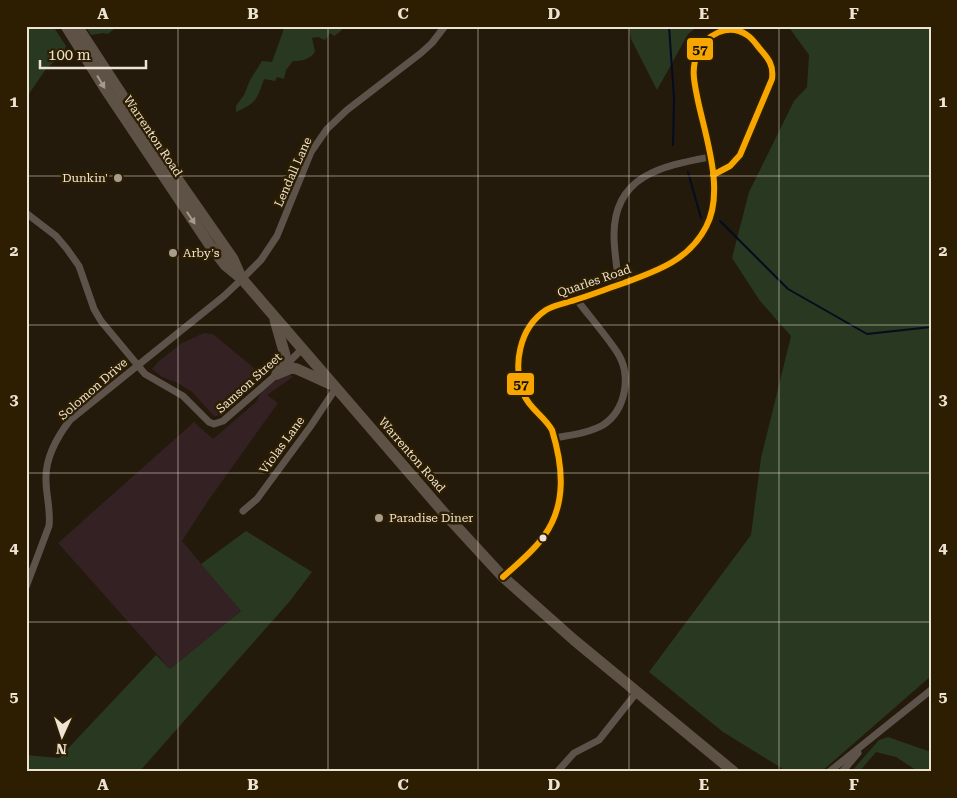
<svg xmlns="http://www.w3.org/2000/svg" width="957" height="798" viewBox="0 0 957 798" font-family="'Roboto Serif',serif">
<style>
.commercial{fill:#332123}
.green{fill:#293820}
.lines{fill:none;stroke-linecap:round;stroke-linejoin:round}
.stream{stroke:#030d1f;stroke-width:2}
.street{stroke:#5e534a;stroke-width:7}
.primary{stroke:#5e5146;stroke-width:11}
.bus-1-casing{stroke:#2d1e01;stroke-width:10}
.bus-1{stroke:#f7a600;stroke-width:6}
.oneway{fill:#a69a8c}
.grid{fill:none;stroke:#ede3d2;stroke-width:1;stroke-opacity:0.55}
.poi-dot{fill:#a69d8c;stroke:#2d1e01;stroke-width:2}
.bus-dot{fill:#ede3d2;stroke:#2d1e01;stroke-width:2}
.labels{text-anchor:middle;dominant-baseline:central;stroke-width:5;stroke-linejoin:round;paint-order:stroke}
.street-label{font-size:12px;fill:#ede3d2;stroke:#2d1e01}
.poi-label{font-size:12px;fill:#ede3d2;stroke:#2d1e01;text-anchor:start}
.line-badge{stroke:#2d1e01;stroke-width:2}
.pale-badge-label{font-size:14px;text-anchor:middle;font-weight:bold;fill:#111}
.neatline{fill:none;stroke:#ede3d2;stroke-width:2}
.grid-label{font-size:16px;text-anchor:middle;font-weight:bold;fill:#ede3d2}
</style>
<rect width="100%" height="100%" fill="#231a0b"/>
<!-- commercial -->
<g class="commercial">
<polygon points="204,333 213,334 260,373 243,395 217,416 214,416 192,392 176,382 162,377 152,369 159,361 182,343"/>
<polygon points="276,366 293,377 267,395 278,403 208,501 182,541 241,611 170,669 58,543 194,422 213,439 256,402"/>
</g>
<!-- green -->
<g class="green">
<polygon points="26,26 53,26 66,46 63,54 46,69 26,98 26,50 29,42"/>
<polygon points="85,26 114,26 115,28 108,34 103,33 91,35"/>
<path d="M285 26H343L341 31 334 36 330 33 325 40 318 37 312 38 315 52C309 60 302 61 293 61L286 70 284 79 277 77 275 81 264 79C257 100 256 103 236 112V106L244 95 250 80 262 61 272 62Z"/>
<polygon points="629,26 698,26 688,34 657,90 631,39"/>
<polygon points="788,26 931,26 931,676 821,772 788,772 723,732 649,672 751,535 761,458 791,336 760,301 732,258 749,192 794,101 807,87 809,55"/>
<polygon points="246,531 312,572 290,601 139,772 26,772 26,755 59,758 156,655 170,669 241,611 201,564"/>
<polygon points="888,737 931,752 931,772 919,772 896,757 876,752 859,772 851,772 879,740"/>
</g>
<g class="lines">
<!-- stream -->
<g class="stream">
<polyline points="669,26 674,98 673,145"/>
<polyline points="688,172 701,218"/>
<polyline points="720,221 788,289 867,334 931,327"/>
</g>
<!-- street -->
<g class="street">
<polyline points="26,213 56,236 67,249 79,266 94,309 101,321 145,374 183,396 209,422 214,424 223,421 277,374 302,349"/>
<path d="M619 284C617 268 614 251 614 235 614 175 663 166 710 157"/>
<path d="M554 438C570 435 589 433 603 425 626 410 632 375 617 352 605 334 590 317 577 300"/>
<polyline points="243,511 257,499 310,427 336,388"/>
<path d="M503 577C517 564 533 552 544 536 567 504 563 466 552 430 544 416 530 409 524 395 512 366 519 328 546 310 556 304 567 303 578 299 594 294 609 288 624 283 657 271 689 260 706 227 725 192 706 138 698 101 695 85 690 69 698 53 706 35 728 22 747 35 752 38 756 44 760 49 768 58 774 65 772 79L740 155 730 166 713 175"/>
<path d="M26 587 49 526C51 511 46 495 46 480 45 458 57 437 70 420L224 296 242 279 261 260 277 236 311 152 327 129 347 110 421 53 432 43 445 26"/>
<polyline points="557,772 574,753 599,740 637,692"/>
<polyline points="829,772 931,690"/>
<polyline points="842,772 858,753"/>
</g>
<!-- primary -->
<g class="primary">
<polyline points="66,26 106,90 209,244 225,265 242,279 445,514 503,577 574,640 734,772"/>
<polyline points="77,26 171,170 233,259 240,275"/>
<polyline points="275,320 285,355 284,360 277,374"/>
<polyline points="277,374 292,368 297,369 330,384"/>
</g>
<defs>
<path id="bus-1" d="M503 577C517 564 533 552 544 536 567 504 563 466 552 430 544 416 530 409 524 395 512 366 519 328 546 310 556 304 567 303 578 299 594 294 609 288 624 283 657 271 689 260 706 227 725 192 706 138 698 101 695 85 690 69 698 53 706 35 728 22 747 35 752 38 756 44 760 49 768 58 774 65 772 79L740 155 730 166 713 175"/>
</defs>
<!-- bus-1 casing -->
<use href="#bus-1" class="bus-1-casing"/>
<!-- bus-1 -->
<use href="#bus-1" class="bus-1"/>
</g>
<!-- one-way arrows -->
<defs><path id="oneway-solid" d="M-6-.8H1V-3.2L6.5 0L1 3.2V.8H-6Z" transform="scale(1.25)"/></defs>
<g class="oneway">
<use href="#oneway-solid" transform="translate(101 82) rotate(59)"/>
<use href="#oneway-solid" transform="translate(191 218) rotate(56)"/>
</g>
<!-- grid -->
<path class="grid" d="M178 26V772M328 26V772M478 26V772M629 26V772M779 26V772M26 176H931M26 325H931M26 473H931M26 622H931"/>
<!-- markers -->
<g class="poi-dot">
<circle cx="118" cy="178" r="5"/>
<circle cx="173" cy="253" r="5"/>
<circle cx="379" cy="518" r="5"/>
</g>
<circle class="bus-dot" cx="543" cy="538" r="4.5"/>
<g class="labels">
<!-- street labels -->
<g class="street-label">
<text transform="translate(153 136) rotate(56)">Warrenton Road</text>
<text transform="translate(293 172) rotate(-66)">Lendall Lane</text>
<text transform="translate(594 281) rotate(-19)">Quarles Road</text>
<text transform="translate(249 383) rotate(-42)">Samson Street</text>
<text transform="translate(93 389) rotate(-41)">Solomon Drive</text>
<text transform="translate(282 445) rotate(-54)">Violas Lane</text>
<text transform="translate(412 455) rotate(49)">Warrenton Road</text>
</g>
<!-- poi labels -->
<g class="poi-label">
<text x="108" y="178" text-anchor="end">Dunkin'</text>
<text x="183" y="253">Arby's</text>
<text x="389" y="518">Paradise Diner</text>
</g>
</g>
<g class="line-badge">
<rect x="686" y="37" width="28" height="24" rx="5" fill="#f7a600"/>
<rect x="506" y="372" width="29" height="24" rx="5" fill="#f7a600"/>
</g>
<g class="pale-badge-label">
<text x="700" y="54">57</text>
<text x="521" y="389">57</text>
</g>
<!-- border -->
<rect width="957" height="798" fill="none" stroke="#2d1e01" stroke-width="55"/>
<!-- north arrow -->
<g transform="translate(62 736) rotate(183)" stroke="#2d1e01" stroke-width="4" paint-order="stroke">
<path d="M0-4L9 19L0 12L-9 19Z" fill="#ede3d2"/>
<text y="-8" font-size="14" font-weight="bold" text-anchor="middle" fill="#ede3d2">N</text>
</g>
<!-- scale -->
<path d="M40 60v8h106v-8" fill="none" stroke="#ede3d2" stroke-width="2.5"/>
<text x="48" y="60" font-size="15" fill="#ede3d2" stroke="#2d1e01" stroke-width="4" paint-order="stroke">100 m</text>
<rect x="28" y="28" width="902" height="742" class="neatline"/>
<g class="grid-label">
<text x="103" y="19">A</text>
<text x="253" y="19">B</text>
<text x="403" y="19">C</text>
<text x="554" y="19">D</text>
<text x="704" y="19">E</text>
<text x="854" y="19">F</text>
<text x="14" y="107">1</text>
<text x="943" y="107">1</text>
<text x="14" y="256">2</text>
<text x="943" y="256">2</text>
<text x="14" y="405">3</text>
<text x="943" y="405">3</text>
<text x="14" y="553">4</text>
<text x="943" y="553">4</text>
<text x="14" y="702">5</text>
<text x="943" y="702">5</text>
<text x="103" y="790">A</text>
<text x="253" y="790">B</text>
<text x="403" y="790">C</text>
<text x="554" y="790">D</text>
<text x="704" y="790">E</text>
<text x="854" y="790">F</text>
</g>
</svg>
